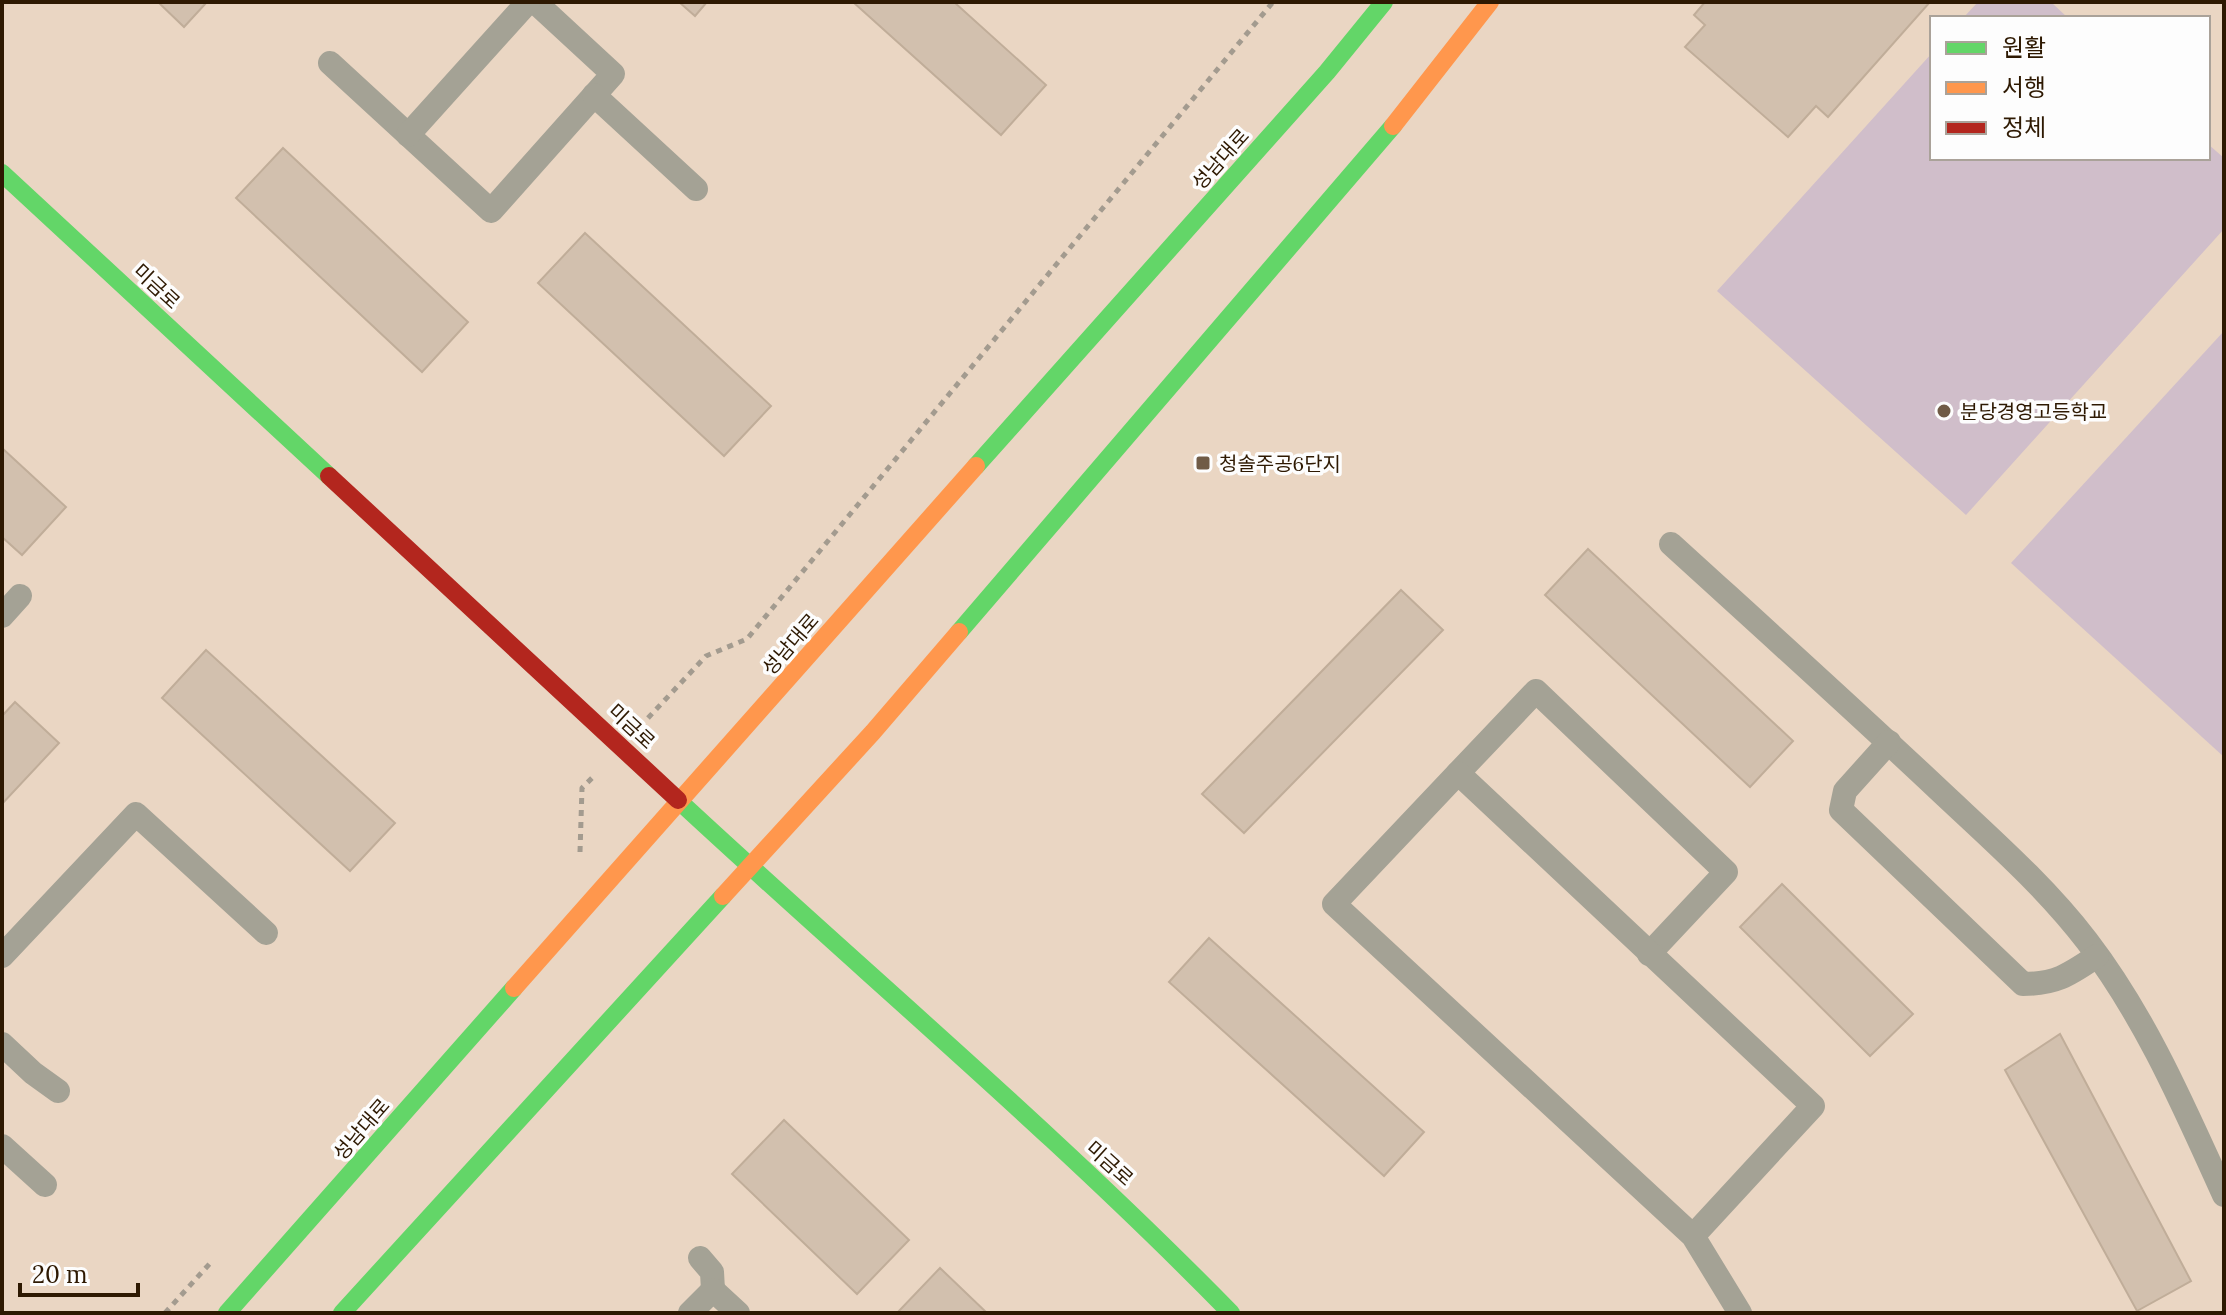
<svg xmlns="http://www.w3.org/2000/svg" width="2226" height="1315" viewBox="0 0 2226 1315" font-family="Lora,'Noto Sans KR',serif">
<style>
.green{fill:#d0beca}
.building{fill:#d2c0ae;stroke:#c0ad99;stroke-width:2}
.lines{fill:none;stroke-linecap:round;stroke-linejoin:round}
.path{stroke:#a39b8f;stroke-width:5;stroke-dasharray:6 6;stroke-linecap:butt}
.lane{stroke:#a4a295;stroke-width:24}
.fast{stroke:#63d668;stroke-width:18}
.slow{stroke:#ff974d;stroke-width:18}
.jam{stroke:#b3261e;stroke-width:18}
.poi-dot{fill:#705b46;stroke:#fdfdfd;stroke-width:3}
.labels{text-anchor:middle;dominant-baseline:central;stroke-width:7;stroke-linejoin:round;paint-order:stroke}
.street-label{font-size:20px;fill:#2e1902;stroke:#fdfdfd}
.poi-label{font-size:20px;fill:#2e1902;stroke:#fdfdfd;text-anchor:start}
</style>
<rect width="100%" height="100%" fill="#ead6c3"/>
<!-- green -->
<g class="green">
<polygon points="1978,2 2051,2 2068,18 1963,18"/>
<polygon points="1932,53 1932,158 2208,158 2208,144 2224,158 2224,229 1966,515 1717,291"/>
<polygon points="2224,331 2224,757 2011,563"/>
</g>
<!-- building -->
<g class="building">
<polygon points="158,2 207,2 184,27"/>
<polygon points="679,2 707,2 695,16"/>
<polygon points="853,2 954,2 1046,85 1001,135"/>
<polygon points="1705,2 1930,2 1828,117 1816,106 1788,137 1685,47 1705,25 1694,15"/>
<polygon points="283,148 468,322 422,372 236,198"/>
<polygon points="585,233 771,406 724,456 538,283"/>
<polygon points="2,448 66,507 22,555 2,537"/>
<polygon points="1588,549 1793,741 1750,787 1545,595"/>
<polygon points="1401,590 1443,630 1244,833 1202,794"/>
<polygon points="206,650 395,823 350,871 162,698"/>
<polygon points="15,702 59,743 2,804 2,716"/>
<polygon points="1782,884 1913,1014 1870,1056 1740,927"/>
<polygon points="1209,938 1424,1132 1384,1176 1169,982"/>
<polygon points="2060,1034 2191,1281 2137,1311 2005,1070"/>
<polygon points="784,1120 909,1240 857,1294 732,1174"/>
<polygon points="940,1268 987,1313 897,1313"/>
</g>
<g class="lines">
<!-- path -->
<g class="path">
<polyline points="648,718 706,656 747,639 1273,2"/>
<polyline points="580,852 582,788 592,778"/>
<polyline points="165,1313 213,1260"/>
</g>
<!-- lane -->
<g class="lane">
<polyline points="330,63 491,211 613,74 535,2"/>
<polyline points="594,95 696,189"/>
<polyline points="408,135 528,2"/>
<path d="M1671 544C1761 626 1851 707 1939 790 1990 838 2044 885 2087 941 2146 1018 2184 1107 2224 1195"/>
<polyline points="2,616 20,596"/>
<path d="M1889 742 1845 791 1841 810 2023 984C2057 984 2070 974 2097 956"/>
<polyline points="1458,773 1536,691 1726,872 1649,954"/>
<polyline points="2,956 136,814 266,933"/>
<polyline points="2,1044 33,1073 58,1091"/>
<polyline points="2,1146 45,1185"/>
<polyline points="1693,1236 1813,1106 1458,773 1334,904 1693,1236 1740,1313"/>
<polyline points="700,1258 712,1272 713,1290"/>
<polyline points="690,1313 713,1290 738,1313"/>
</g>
<!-- fast -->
<g class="fast">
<polyline points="2,173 329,476"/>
<polyline points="976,466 1327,72 1384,2"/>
<polyline points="959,632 1393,126"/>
<path d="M678 800C862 971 1055 1133 1231 1313"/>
<polyline points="227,1313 514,988"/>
<polyline points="342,1313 723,896"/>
</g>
<!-- slow -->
<g class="slow">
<polyline points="1393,126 1490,2"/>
<polyline points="723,896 873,732 959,632"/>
<polyline points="514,988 976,466"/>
</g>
<!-- jam -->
<polyline class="jam" points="329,476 678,800"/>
</g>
<!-- markers -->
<g class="poi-dot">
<circle cx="1944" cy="411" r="8"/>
<rect x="1195" y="455" width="16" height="16" rx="4"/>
</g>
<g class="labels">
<!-- street labels -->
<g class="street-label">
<text transform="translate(1220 159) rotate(-48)">성남대로</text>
<text transform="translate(157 286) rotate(43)">미금로</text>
<text transform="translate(790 644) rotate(-49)">성남대로</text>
<text transform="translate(632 726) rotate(43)">미금로</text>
<text transform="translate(361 1129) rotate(-49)">성남대로</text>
<text transform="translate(1110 1163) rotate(42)">미금로</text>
</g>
<!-- poi labels -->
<g class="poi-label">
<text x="1960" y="411">분당경영고등학교</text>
<text x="1219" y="463">청솔주공6단지</text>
</g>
</g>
<!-- border -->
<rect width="2226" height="1315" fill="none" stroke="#2e1902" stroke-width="8"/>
<!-- legend -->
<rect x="1930" y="16" width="280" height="144" fill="#fdfdfd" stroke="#aaa299" stroke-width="2"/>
<rect x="1946" y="42" width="40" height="12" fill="#63d668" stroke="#aaa299" stroke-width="2"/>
<text x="2002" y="56" font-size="24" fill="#2e1902">원활</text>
<rect x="1946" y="82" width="40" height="12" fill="#ff974d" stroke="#aaa299" stroke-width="2"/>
<text x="2002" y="96" font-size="24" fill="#2e1902">서행</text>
<rect x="1946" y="122" width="40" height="12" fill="#b3261e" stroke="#aaa299" stroke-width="2"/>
<text x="2002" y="136" font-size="24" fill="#2e1902">정체</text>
<!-- scale -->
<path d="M20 1283v12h118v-12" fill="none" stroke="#2e1902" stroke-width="4"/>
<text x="32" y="1283" font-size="24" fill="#2e1902" stroke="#fdfdfd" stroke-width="6" paint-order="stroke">20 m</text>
</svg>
